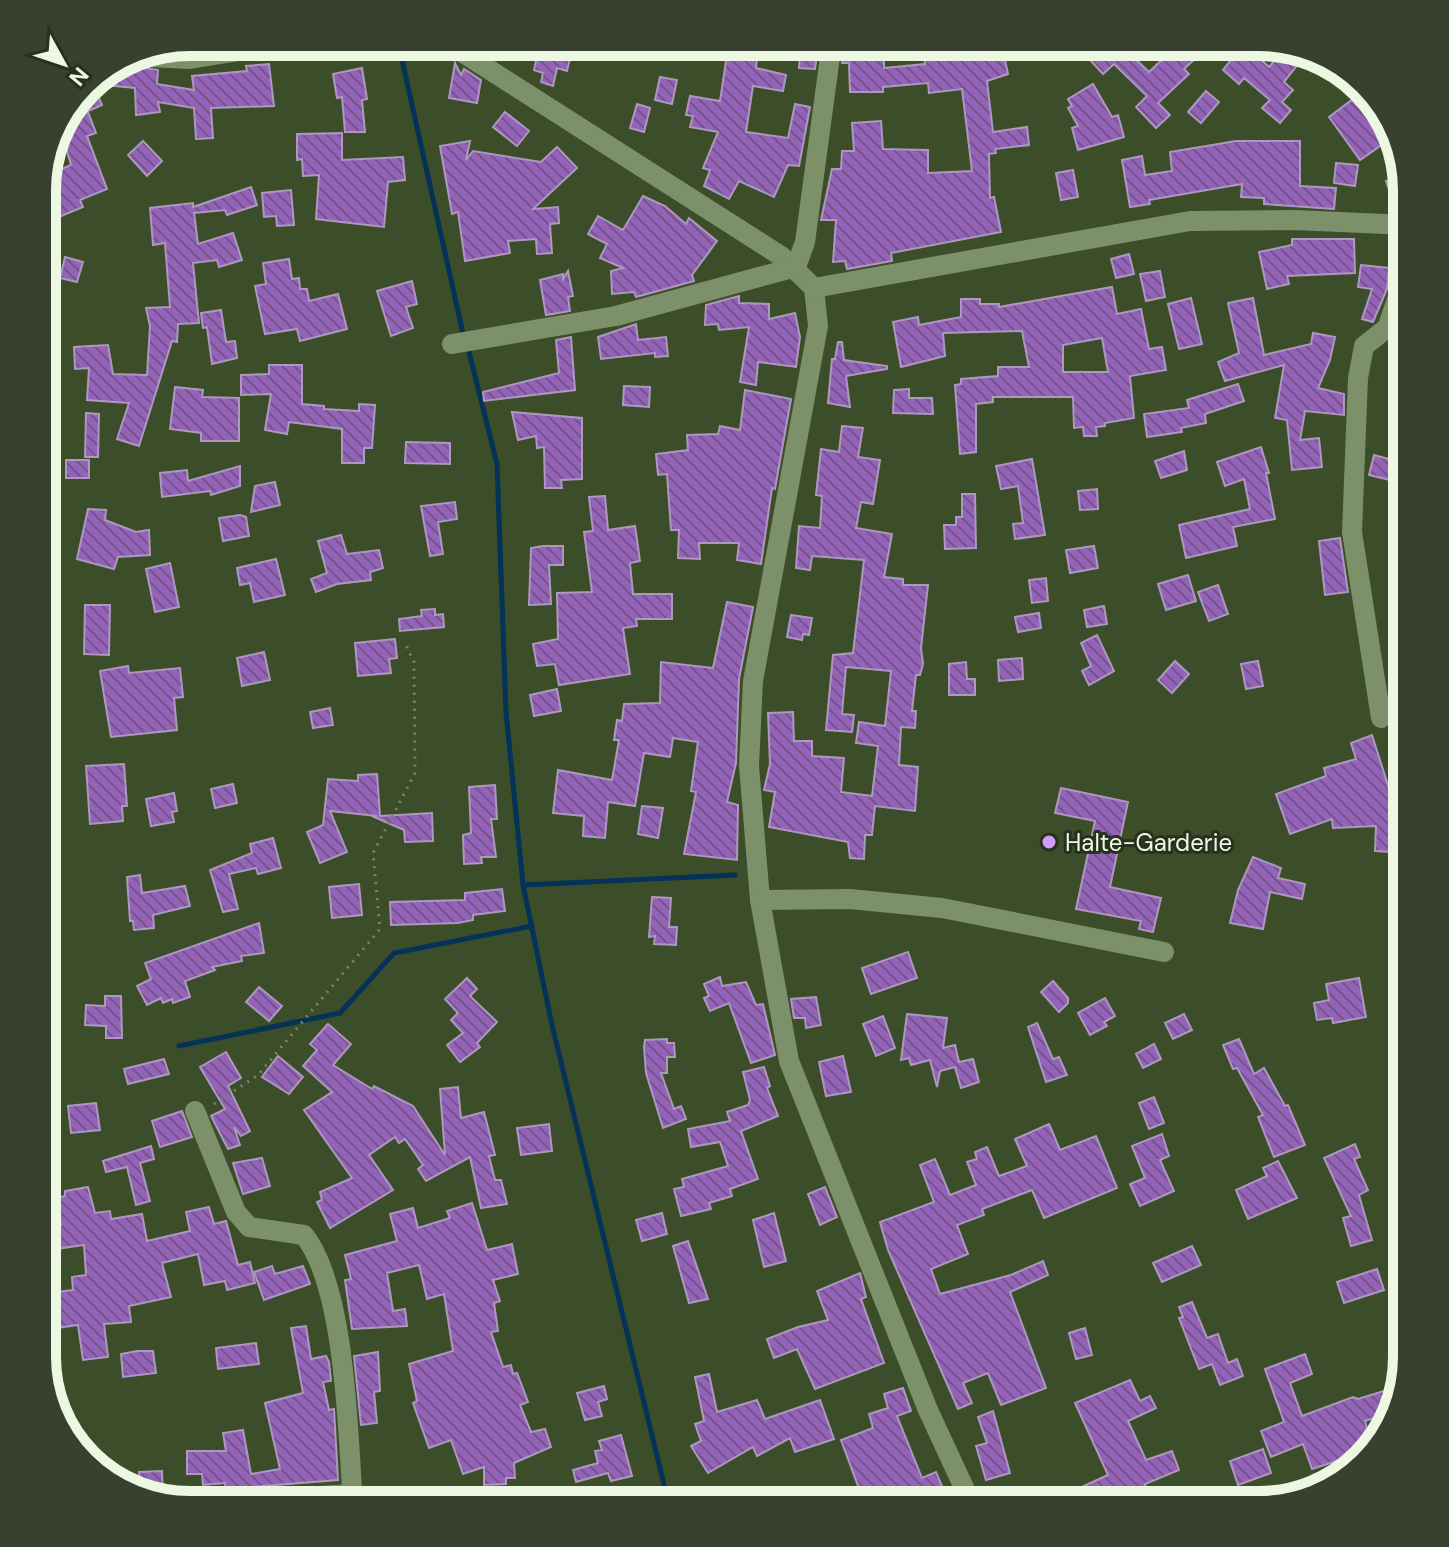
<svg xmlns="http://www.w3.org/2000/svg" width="1449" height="1547" viewBox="0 0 1449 1547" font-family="'DM Sans',sans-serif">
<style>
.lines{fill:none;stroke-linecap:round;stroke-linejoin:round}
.stream{stroke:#043259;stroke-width:5}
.building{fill:url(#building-back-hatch);stroke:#ad98bf;stroke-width:2;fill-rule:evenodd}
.path{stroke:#788768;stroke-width:3;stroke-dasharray:2 6;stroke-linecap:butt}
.minor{stroke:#7c9069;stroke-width:20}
.poi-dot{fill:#d39cfc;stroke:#283020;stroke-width:3}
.labels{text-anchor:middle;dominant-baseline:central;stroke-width:6;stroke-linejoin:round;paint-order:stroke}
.poi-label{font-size:24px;fill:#edf8e3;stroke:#283020;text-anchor:start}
.rim{fill:none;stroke:#edf8e3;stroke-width:10}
</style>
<defs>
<pattern id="building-back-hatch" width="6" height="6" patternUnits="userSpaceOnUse" patternTransform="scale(2)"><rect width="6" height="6" fill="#9462b9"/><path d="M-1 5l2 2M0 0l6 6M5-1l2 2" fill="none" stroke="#715784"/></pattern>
</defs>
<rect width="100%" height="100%" fill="#3c4d29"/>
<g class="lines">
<!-- stream -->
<g class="stream">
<polyline points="398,42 464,338"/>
<polyline points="468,348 497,464 506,712 523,885 552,1025 669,1505"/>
<polyline points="523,885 735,875"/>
<polyline points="179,1046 340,1013 394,953 532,926"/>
</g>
</g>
<!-- building -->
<g class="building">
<polygon points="540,42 573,46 567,71 557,68 553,86 541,82 543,73 534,70"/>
<polygon points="640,42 689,42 685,56 640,53"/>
<polygon points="801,42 815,42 814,48 818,49 815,69 799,68"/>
<polygon points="847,42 884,42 884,68 925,64 924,54 997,42 998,50 1003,50 1008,74 987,81 993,132 1027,127 1029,145 995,149 996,153 989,154 990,198 994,197 1001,232 891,253 892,261 847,269 845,261 833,262 836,220 821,220 832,169 841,169 842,151 854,151 852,123 881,121 883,149 928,150 928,173 972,171 962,89 929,93 928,83 883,87 883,92 850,92 849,63 842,63"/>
<polygon points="1187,47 1197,57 1184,69 1189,74 1158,103 1170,115 1156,128 1136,107 1147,96 1114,64 1103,74 1091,61 1104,48 1114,58 1124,48 1149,72 1169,53 1175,59"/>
<polygon points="1286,47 1307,53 1284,82 1293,90 1282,102 1291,110 1280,123 1262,108 1270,100 1244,78 1239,84 1223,70 1239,50 1243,54 1248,48 1269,67"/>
<polygon points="728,48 758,52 756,68 786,75 783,91 753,86 746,132 788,138 795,104 810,107 799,166 788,165 774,197 739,181 729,199 704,186 710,170 703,168 718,132 690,127 693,116 686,115 690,96 720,101"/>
<polygon points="455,63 461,75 464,69 481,80 477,103 449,98"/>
<polygon points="269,64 274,106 211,108 213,138 196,139 194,108 158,102 160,112 136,115 135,88 93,84 102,105 77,116 72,105 92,79 129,65 158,70 157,84 194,90 192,76 247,71 246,66"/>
<polygon points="362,68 367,99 362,100 365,132 345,132 342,97 337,98 333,74"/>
<polygon points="660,77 677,80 672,104 655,100"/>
<polygon points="1093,84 1112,117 1118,115 1124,137 1078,150 1072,128 1078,126 1068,108 1072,106 1068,99"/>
<polygon points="1365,90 1380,110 1390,139 1360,160 1329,117"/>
<polygon points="1206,91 1219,102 1201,123 1188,112"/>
<polygon points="637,104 650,108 644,132 630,128"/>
<polygon points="88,112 96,133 87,136 107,189 80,200 83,207 42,224 42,198 53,194 45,176 71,165 59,124"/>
<polygon points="505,112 529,131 517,146 493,127"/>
<polygon points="342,133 342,160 403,157 405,180 388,182 384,227 316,219 319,175 303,176 302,159 297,160 297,134"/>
<polygon points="143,141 162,161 147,176 128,155"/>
<polygon points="470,141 466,160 473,151 541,162 557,147 577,168 533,209 558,207 559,223 550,224 552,253 537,254 536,239 508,241 510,253 465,261 458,212 452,214 440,146"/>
<polygon points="1236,141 1300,141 1300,186 1336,188 1334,209 1264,204 1264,198 1241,197 1242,184 1149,200 1150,204 1130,207 1122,160 1142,156 1145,175 1172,171 1170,152"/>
<polygon points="1336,163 1358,165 1355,186 1334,183"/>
<polygon points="1073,170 1078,197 1061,200 1056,173"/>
<polygon points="1397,177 1403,177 1407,200 1392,198 1386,181"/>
<polygon points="251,187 257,205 227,215 225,210 194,213 198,244 233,233 242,260 219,267 217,260 193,263 199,323 178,324 177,342 172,341 139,446 117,439 129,403 87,400 89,368 75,369 74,347 108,345 113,374 147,375 150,326 146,308 170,307 165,243 153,245 150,208 193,203 193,207"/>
<polygon points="291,190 294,225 277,226 276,216 264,217 262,193"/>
<polygon points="643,196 665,206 686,224 689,218 717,241 692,275 694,281 636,297 634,292 612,294 611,271 623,268 600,258 607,244 588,234 598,216 623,230"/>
<polygon points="1292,239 1354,239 1355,273 1287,276 1289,284 1267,289 1259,252 1292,245"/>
<polygon points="1129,254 1134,274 1116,278 1111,259"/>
<polygon points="65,257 83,262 77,282 60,278"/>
<polygon points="289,259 292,279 299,278 300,289 307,289 309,301 338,294 347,329 300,341 297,329 265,334 255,286 266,284 263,263"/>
<polygon points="1361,265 1389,268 1387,289 1373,322 1362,319 1372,289 1358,287"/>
<polygon points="568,271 573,296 568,297 570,311 546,315 540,280 563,274 563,279"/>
<polygon points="1160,271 1165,297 1146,301 1140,274"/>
<polygon points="412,281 417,304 406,307 413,328 391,336 377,291"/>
<path d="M1112 287 1117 314 1141 309 1149 349 1162 347 1166 370 1130 376 1134 418 1105 423V426L1096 427 1097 436H1084L1083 427 1074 428 1073 397H993V402L976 404V452L960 454 955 385 961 384V379L998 376V367H1029L1022 331 943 333 945 356 901 367 893 322 918 317 919 325 961 317V299H980V304H999V307ZM1102 338 1108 372H1063V345Z"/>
<polygon points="739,296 739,303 769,304 769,319 795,313 800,337 796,367 758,362 756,385 740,382 749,327 719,330 718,324 705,325 706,305"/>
<polygon points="1191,298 1202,344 1179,349 1168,304"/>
<polygon points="1253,298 1264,355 1311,344 1313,333 1335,337 1330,360 1318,388 1344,394 1344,415 1305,411 1300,440 1319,438 1322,467 1292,470 1287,420 1275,418 1284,365 1225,381 1218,362 1239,353 1228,303"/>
<polygon points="221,310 226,342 235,341 237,358 212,364 207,327 203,328 201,313"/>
<polygon points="636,324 638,340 666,337 668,356 655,357 655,353 601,359 598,337"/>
<polygon points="571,337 575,390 484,401 483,392 559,373 556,340"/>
<polygon points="838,342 842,342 844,360 887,366 887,369 846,376 850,407 828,403 832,359 835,359"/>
<polygon points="269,365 302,365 302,404 324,406 324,409 359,411 359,404 375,405 372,448 364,448 364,463 342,463 342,429 289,422 287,434 265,430 271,394 241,395 241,375 269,374"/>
<polygon points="1238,384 1244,401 1205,414 1206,423 1181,428 1182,432 1147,437 1144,414 1189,408 1187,400"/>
<polygon points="624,386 650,387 649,407 623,405"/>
<polygon points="175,387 203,390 202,397 239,398 239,441 201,441 201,433 170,429"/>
<polygon points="909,389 909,398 932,398 933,414 893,413 894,390"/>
<polygon points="745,390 791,399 775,489 772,488 761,564 737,560 739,543 699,543 700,559 678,558 679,530 671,530 667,474 658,475 656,454 688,450 687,435 718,434 720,426 740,430"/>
<polygon points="512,412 582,418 582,479 561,480 562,488 545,488 544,447 537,448 536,436 518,440"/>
<polygon points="86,413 99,414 98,457 85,457"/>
<polygon points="842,426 863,428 858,457 880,460 873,504 861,502 856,528 892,534 884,577 903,579 903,585 928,585 921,648 923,664 920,675 916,675 912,711 916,711 915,728 901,727 899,765 918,767 915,811 875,806 872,835 865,835 864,859 850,858 848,842 769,827 775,792 764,790 770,764 768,713 793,712 794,741 812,741 812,756 844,758 841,792 872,796 878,746 856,743 859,722 885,726 891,671 846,667 842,714 854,715 852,732 826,730 833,655 853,653 864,560 812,556 810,570 796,568 799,526 820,528 822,496 816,495 821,449 839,452"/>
<polygon points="406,442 450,443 450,464 405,463"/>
<polygon points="1261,447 1269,473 1266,473 1275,519 1233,527 1237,546 1186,558 1179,525 1250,509 1244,479 1225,486 1217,462"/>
<polygon points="1184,451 1187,470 1161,478 1155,461"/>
<polygon points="1374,455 1403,463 1398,482 1369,475"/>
<polygon points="1032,459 1045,535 1015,539 1013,524 1023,523 1018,486 1001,489 996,466"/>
<rect x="66" y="460" width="23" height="18"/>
<polygon points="240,466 240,486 211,495 210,491 162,497 160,473 187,470 188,481"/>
<polygon points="275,482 280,505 251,512 255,486"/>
<polygon points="1097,489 1098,509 1080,510 1078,491"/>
<polygon points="962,494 975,494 976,548 945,549 944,525 956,525 956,517 962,517"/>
<polygon points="605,496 608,530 635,526 640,561 630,563 633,594 672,594 672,619 636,619 637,626 623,628 630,674 559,685 555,664 537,666 533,644 558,639 557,593 592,592 584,532 593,531 589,497"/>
<polygon points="455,502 457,519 438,522 443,554 430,556 421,506"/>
<polygon points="88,509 106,510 105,520 136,532 149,530 150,555 118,557 114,569 77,559"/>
<polygon points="240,515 246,517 249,536 223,541 219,518"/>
<polygon points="341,535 347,554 379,550 383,568 370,572 371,580 337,584 316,592 311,579 327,573 318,541"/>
<polygon points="1340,538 1348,592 1325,595 1319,541"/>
<polygon points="543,546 563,546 563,565 549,565 551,604 529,605 531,548"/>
<polygon points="1094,546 1098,568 1070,573 1066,550"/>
<polygon points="276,559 285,595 254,602 250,583 240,585 237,568"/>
<polygon points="170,563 179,607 155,612 146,569"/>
<polygon points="1188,575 1196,601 1166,610 1158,584"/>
<polygon points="1046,578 1048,601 1032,603 1029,580"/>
<polygon points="1218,585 1228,614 1209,621 1198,592"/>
<polygon points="727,602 753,607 739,679 736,763 727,802 738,805 737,860 684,854 696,792 691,791 698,742 673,738 670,757 644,753 635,806 608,802 605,838 583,836 584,816 553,813 558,770 612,780 619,740 614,740 617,720 622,721 624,704 660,703 661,662 713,668"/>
<polygon points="85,605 110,605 109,655 84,654"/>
<polygon points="1104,606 1107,624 1087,627 1084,610"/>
<polygon points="435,609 435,615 443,614 444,627 400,631 399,619 422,616 421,610"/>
<polygon points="1039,613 1041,628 1018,632 1015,617"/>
<polygon points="791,615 812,618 809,635 803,634 802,640 787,637"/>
<polygon points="1097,635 1114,671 1089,685 1082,671 1091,666 1081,643"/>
<polygon points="395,639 397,658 389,659 391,673 358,676 355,643"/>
<polygon points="264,652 270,680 242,686 237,658"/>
<polygon points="1022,658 1023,679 999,681 998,660"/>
<polygon points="1175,661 1189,674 1172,693 1158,680"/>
<polygon points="1258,661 1263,686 1246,689 1241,664"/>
<polygon points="966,662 967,679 975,679 975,695 949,695 949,664"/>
<polygon points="128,666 129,673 180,668 183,697 174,698 177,730 111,737 100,671"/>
<polygon points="557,689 561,711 534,716 530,695"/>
<polygon points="330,708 333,725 313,728 310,712"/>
<polygon points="1372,735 1392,798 1390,852 1375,851 1376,826 1333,828 1332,819 1290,834 1276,794 1326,776 1324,768 1356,759 1351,743"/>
<polygon points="124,764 127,806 122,806 123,821 90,824 86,766"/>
<polygon points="377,774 380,816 432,813 433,841 405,842 404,830 372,816 377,816 330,811 347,852 320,863 307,832 323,825 328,779 358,781 358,775"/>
<polygon points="233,784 237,803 215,808 211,789"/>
<polygon points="495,785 497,819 491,819 496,857 481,857 482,863 464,864 463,835 471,833 469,787"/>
<polygon points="1061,788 1128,802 1110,887 1161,898 1153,932 1139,929 1141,921 1076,909 1095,821 1055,813"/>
<polygon points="174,793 177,811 172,812 174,822 151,826 146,799"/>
<polygon points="642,806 663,808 658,838 638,834"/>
<polygon points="273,838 281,868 258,874 256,868 229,874 238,909 223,912 210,870 252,853 250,844"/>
<polygon points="1253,857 1281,868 1278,878 1305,884 1302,899 1270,892 1263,929 1230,923 1238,890"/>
<polygon points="140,875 142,893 185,886 190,906 153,915 154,928 134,930 133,921 130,921 127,877"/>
<polygon points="359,884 362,915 332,918 329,887"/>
<polygon points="502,889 505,911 473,915 473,920 458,923 391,925 390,902 465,900 465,893"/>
<polygon points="652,897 671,898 669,927 677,927 676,945 654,944 655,936 649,937"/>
<polygon points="259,923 264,953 241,956 242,961 212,967 215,970 185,981 190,997 173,1003 172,999 163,1003 161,998 147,1005 137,986 151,979 145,963"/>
<polygon points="908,952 917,978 871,994 862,968"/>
<polygon points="720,977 722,986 746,982 756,1005 763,1004 775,1055 751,1063 729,1003 710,1011 704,998 709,996 704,984"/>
<polygon points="467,978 477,989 470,996 497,1022 477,1043 480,1047 460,1062 447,1045 463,1033 451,1020 458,1013 445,999"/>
<polygon points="1359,978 1366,1017 1333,1023 1332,1018 1317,1020 1314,1003 1329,1000 1326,984"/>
<polygon points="1053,981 1068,998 1068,1003 1059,1012 1041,992"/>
<polygon points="259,987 282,1006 269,1021 246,1002"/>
<polygon points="105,996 121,996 122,1038 106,1038 106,1026 85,1025 86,1005 105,1006"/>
<polygon points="816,997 821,1025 806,1028 805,1018 794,1018 791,999"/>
<polygon points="1105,998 1115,1016 1104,1022 1107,1026 1090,1035 1078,1013"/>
<polygon points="907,1014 947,1018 943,1048 955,1045 959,1062 973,1059 979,1082 961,1088 955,1067 940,1071 937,1087 930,1060 911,1065 909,1058 901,1060"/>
<polygon points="1184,1014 1192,1030 1173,1039 1165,1023"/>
<polygon points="883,1016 895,1048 876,1056 863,1024"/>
<polygon points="1037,1023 1053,1059 1059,1057 1067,1075 1046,1082 1028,1027"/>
<polygon points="328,1024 351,1044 333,1065 372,1089 374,1086 413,1106 445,1155 440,1089 458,1087 461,1118 484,1112 495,1155 489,1156 495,1180 501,1180 507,1204 481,1208 470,1157 426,1181 418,1169 423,1165 405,1139 399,1143 395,1137 369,1155 393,1190 330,1228 317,1202 322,1200 320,1192 352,1178 304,1110 332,1092 303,1066 317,1050 310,1044"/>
<polygon points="667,1039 667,1043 674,1043 675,1057 667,1057 667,1073 661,1073 674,1109 681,1106 686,1119 663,1128 646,1073 644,1047 645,1040"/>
<polygon points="1239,1039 1254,1074 1264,1068 1285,1106 1288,1105 1305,1145 1274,1157 1258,1117 1263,1115 1237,1068 1233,1069 1223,1045"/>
<polygon points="1154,1044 1161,1059 1143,1068 1136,1054"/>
<polygon points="226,1052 241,1078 228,1086 250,1131 241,1136 234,1127 240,1145 228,1149 211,1116 225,1109 200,1067"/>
<polygon points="278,1056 303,1077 289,1094 262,1077"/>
<polygon points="843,1056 851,1092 826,1096 819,1062"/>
<polygon points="164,1059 169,1074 128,1084 124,1069"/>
<polygon points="764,1067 770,1086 767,1088 778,1116 741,1131 758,1179 730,1189 732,1196 709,1203 711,1209 681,1216 674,1189 684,1187 682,1179 728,1166 720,1142 691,1147 688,1129 730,1121 727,1112 748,1105 750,1100 743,1072"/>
<polygon points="1154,1097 1164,1123 1149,1129 1139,1103"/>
<polygon points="96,1103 100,1130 71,1133 68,1106"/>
<polygon points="182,1111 192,1137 160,1147 152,1121"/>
<polygon points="549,1124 552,1151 521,1155 517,1128"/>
<polygon points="1049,1124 1060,1150 1096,1136 1117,1188 1044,1218 1032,1190 982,1209 984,1215 957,1225 968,1254 931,1269 940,1294 1011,1275 1043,1261 1048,1275 1010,1292 1046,1388 1001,1405 988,1373 963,1383 972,1403 958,1409 888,1250 880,1222 934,1202 920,1165 935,1159 950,1195 976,1185 967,1162 977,1159 975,1152 987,1147 999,1176 1027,1166 1015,1139"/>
<polygon points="1162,1134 1169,1156 1160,1160 1174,1191 1140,1206 1130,1184 1145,1178 1132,1146"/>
<polygon points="1355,1144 1360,1157 1354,1159 1368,1190 1359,1195 1372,1240 1351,1246 1343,1218 1351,1216 1324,1158"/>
<polygon points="151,1146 154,1159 140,1163 150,1201 136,1205 127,1167 106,1172 103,1161"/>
<polygon points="262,1158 270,1186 243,1194 233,1163"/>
<polygon points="1278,1161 1297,1198 1248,1219 1236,1190 1267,1176 1263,1168"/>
<polygon points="88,1187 95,1213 110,1211 111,1219 142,1214 147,1241 190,1231 186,1212 209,1207 214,1224 226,1221 238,1265 250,1262 255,1283 227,1290 225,1281 204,1285 198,1254 162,1263 171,1297 129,1306 131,1322 104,1324 108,1357 83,1360 78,1325 42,1330 42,1294 73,1290 72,1277 86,1275 84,1245 42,1251 42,1226 61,1225 56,1198 65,1196 65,1191"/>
<polygon points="825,1187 837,1217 820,1225 808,1194"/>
<polygon points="472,1203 487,1250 512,1244 518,1274 493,1280 500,1301 494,1303 498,1331 491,1332 503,1367 511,1365 513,1374 517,1373 528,1402 520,1405 531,1432 545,1429 551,1447 514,1463 515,1478 506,1478 506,1484 484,1485 484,1467 463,1474 451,1440 429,1448 413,1403 417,1401 409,1364 453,1351 444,1294 427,1299 419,1265 387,1273 393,1311 405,1309 407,1326 352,1329 345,1280 351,1279 345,1255 397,1241 390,1214 413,1208 418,1228 450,1218 447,1211"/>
<polygon points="662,1213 667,1234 642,1241 636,1220"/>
<polygon points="774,1213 786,1261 764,1267 753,1220"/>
<polygon points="688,1241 708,1299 689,1303 673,1246"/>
<polygon points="1192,1246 1201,1265 1162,1282 1153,1263"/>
<polygon points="272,1266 275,1274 303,1266 310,1284 264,1300 254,1272"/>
<polygon points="1377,1269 1384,1290 1344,1303 1337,1282"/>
<polygon points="860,1273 866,1297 861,1299 884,1363 815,1389 797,1349 774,1358 767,1339 798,1327 828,1320 817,1291"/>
<polygon points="1192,1302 1207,1338 1218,1334 1228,1363 1237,1359 1243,1376 1220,1385 1212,1364 1199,1369 1179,1318 1183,1317 1179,1307"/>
<polygon points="306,1326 311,1359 326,1356 329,1362 331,1381 323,1382 329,1410 334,1409 338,1480 226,1489 225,1483 203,1485 202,1474 187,1474 187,1451 226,1451 223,1433 243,1430 251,1474 280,1469 265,1403 303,1393 291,1328"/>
<polygon points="1085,1328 1092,1355 1076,1359 1069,1333"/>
<polygon points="256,1343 259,1364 218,1369 216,1348"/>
<polygon points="137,1351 153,1351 156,1373 123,1377 121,1354"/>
<polygon points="378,1352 380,1391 374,1392 377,1423 361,1425 354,1356"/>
<polygon points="1305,1354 1312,1374 1290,1383 1302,1416 1353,1397 1358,1399 1400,1386 1395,1411 1365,1421 1372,1447 1368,1451 1312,1469 1303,1444 1271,1457 1261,1431 1284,1422 1265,1369"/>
<polygon points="709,1374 717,1412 757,1400 765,1419 820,1400 834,1439 795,1452 790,1438 757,1456 753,1447 708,1473 691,1446 701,1441 695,1424 704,1421 695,1377"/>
<polygon points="1130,1380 1140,1401 1150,1396 1156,1408 1128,1421 1146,1460 1172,1451 1179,1470 1145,1484 1152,1505 1042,1505 1108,1475 1075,1403"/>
<polygon points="604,1386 607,1399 598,1402 602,1416 585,1420 577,1393"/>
<polygon points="903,1388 911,1411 897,1416 922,1478 936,1472 950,1505 873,1505 868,1491 861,1494 841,1440 873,1428 869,1414 888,1408 884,1394"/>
<polygon points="993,1411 1010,1473 986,1480 976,1446 987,1443 978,1417"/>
<polygon points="621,1435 632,1476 611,1481 608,1473 576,1482 573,1470 598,1463 595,1451 602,1450 599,1441"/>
<polygon points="1263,1449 1271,1473 1238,1485 1230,1461"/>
<polygon points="162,1471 163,1499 140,1494 139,1472"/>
</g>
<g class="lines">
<!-- path -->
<polyline class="path" points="214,1104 258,1075 380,929 373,853 415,773 414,662 406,645"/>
<!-- minor -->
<g class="minor">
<polyline points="446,42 781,256 814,288 818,326 753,681 749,766 760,900 789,1061 928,1410 972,1505"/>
<polyline points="150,57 190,59 293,42"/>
<polyline points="814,288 1190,221 1295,220 1407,225"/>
<polyline points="452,344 616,316 796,267 805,242 832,42"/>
<polyline points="1381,718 1352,532 1358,378 1364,346 1387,328 1407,271"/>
<polyline points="760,900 850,899 942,908 1164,952"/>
<path d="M195 1111 236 1212 249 1227 304 1235C346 1288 348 1436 353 1505"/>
<polyline points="186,1504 352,1494"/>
<polyline points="1258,1505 1309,1488"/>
</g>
</g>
<!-- markers -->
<circle class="poi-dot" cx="1049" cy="842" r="8"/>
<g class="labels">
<!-- poi labels -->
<g class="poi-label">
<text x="1065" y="842">Halte-Garderie</text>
</g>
</g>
<!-- crop -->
<path d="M0 0H1449V1547H0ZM190 56H1259A134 134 0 0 1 1393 190V1357A134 134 0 0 1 1259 1491H190A134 134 0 0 1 56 1357V190A134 134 0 0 1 190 56Z" fill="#384030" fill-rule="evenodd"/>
<path class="rim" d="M190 56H1259A134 134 0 0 1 1393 190V1357A134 134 0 0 1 1259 1491H190A134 134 0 0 1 56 1357V190A134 134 0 0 1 190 56Z"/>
<!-- north arrow -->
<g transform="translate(64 64) rotate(130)" stroke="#283020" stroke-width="6" paint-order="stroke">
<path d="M0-6L14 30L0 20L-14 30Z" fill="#edf8e3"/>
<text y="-12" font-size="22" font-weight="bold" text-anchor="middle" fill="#edf8e3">N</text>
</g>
</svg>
